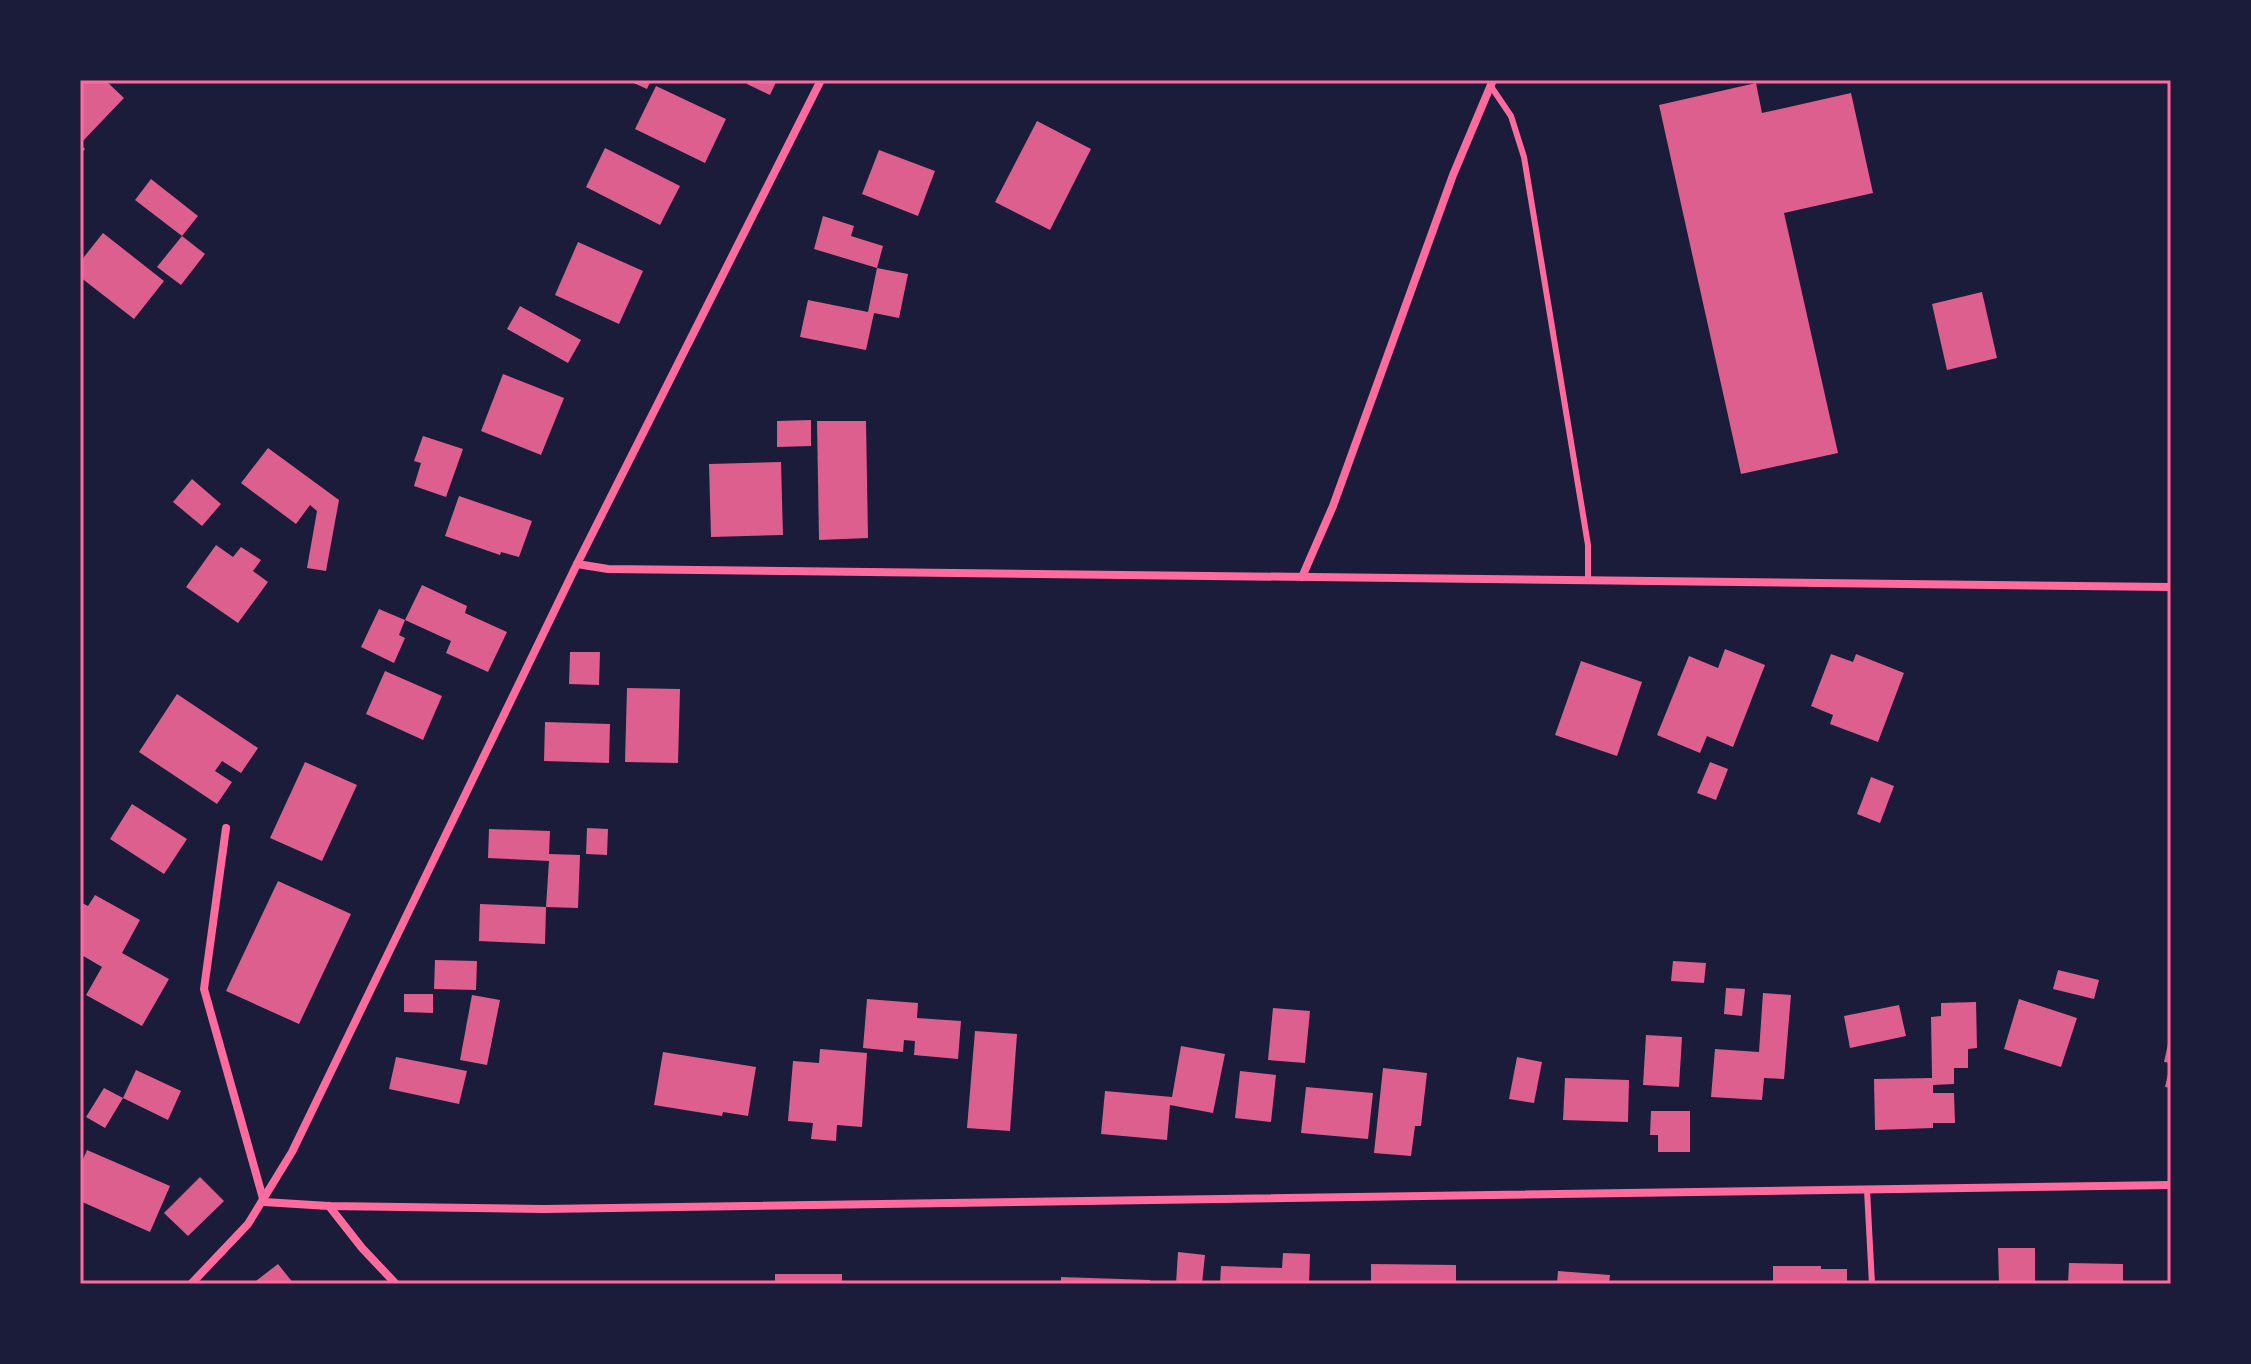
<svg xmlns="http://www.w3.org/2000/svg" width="2251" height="1364" viewBox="0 0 2251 1364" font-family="'Crimson Pro',serif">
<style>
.building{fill:#dd5f8e}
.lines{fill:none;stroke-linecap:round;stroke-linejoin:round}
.service{stroke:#ff6b9d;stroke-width:6}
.minor{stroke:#ff6b9d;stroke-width:8}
.neatline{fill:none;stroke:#ff6b9d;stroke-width:3}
</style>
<rect width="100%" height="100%" fill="#1b1b3a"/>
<!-- building -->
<g class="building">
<polygon points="87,80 105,80 124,98 80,144 85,149 80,155 80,87"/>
<polygon points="627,80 651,80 647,89"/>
<polygon points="749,80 777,80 770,95 747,84"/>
<polygon points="1756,83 1762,113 1851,93 1873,193 1784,213 1838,453 1741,474 1659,105"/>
<polygon points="656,86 726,119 705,163 635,129"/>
<polygon points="1037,121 1091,149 1050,230 995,202"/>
<polygon points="605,148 680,186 660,225 586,187"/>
<polygon points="879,150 935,171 918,216 862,194"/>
<polygon points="151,179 198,216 182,236 135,200"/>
<polygon points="823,216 854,226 851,236 883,246 877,268 814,249"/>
<polygon points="103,233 164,281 134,319 80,277 80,262"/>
<polygon points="182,236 205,254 181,285 157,267"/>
<polygon points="578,242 643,271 619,324 555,295"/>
<polygon points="877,268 908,274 899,318 874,313 866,350 800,337 808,300 868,312"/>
<polygon points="1982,292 1997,358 1947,370 1932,304"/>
<polygon points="520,306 581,340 568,363 507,329"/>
<polygon points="503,374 564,398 541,455 481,431"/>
<polygon points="811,420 811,446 777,447 777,421"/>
<polygon points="817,421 866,421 868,538 819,540"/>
<polygon points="423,436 463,449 446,497 414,486 421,463 414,461"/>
<polygon points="268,448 339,500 326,571 307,568 317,511 310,505 296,524 241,483"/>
<polygon points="781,462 783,535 711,537 709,464"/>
<polygon points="192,479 221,504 202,526 173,502"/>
<polygon points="459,496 532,521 519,557 501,552 500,555 445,536"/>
<polygon points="216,545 233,557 241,547 261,560 253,571 268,582 238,623 186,587"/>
<polygon points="422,585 467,606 465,613 507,632 488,672 446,653 451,641 405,620"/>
<polygon points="379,609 405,620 399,635 405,638 394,663 361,647"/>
<polygon points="1725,649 1765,665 1733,747 1707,736 1700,753 1657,735 1689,656 1718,668"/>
<polygon points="570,652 600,652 599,685 569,684"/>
<polygon points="1831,654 1853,662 1856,654 1904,673 1878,742 1830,724 1833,715 1811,706"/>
<polygon points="1581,661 1642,682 1617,756 1555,735"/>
<polygon points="385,671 442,696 423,740 366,714"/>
<polygon points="627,688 680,689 678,763 625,762"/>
<polygon points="177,694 258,748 241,773 222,761 215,771 232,782 217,804 139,752"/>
<polygon points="545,722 610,724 609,763 544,761"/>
<polygon points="305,762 357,785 322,861 270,838"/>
<polygon points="1710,762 1728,769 1716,800 1697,793"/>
<polygon points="1871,777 1894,786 1880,823 1857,814"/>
<polygon points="132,804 187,839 164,874 110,839"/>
<polygon points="587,828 608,829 607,855 586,854"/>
<polygon points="489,829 550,831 549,854 580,855 578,908 546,907 545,944 479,941 480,904 546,907 549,861 488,858"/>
<polygon points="278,881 351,914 299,1024 226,991"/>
<polygon points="95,895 140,920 122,953 169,979 142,1026 86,995 102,967 80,954 80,902 88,906"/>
<polygon points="435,960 477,961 476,990 434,989"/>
<polygon points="1673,961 1706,963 1704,983 1671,981"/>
<polygon points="2058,970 2099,980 2094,999 2053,989"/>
<polygon points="1726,988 1745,989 1742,1016 1724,1014"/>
<polygon points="1763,993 1791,995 1784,1079 1764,1078 1762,1100 1711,1097 1715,1049 1759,1052"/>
<polygon points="404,994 433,994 433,1013 404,1012"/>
<polygon points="472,995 500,1000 487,1065 460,1060"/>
<polygon points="867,999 918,1003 917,1018 961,1021 958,1059 914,1055 915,1041 904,1040 903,1052 863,1048"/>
<polygon points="2019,999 2077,1018 2061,1067 2004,1049"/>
<polygon points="1976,1002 1977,1048 1968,1049 1968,1068 1954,1068 1954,1084 1933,1085 1933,1093 1954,1093 1955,1123 1933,1123 1933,1128 1875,1130 1874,1079 1932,1078 1931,1017 1941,1016 1941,1003"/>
<polygon points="1899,1005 1906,1036 1850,1048 1844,1016"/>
<polygon points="1273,1008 1310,1011 1305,1063 1268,1060"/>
<polygon points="975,1031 1017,1034 1010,1131 967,1128"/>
<polygon points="1646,1035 1682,1037 1679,1087 1643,1085"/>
<polygon points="2170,1035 2171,1035 2171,1063 2164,1062"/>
<polygon points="1181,1046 1225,1054 1213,1113 1170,1105 1167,1140 1101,1134 1105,1091 1172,1097"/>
<polygon points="820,1049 867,1053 862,1127 837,1125 836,1141 811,1139 813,1123 788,1121 793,1061 819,1063"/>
<polygon points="663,1052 756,1067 748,1116 723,1112 722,1116 654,1105"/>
<polygon points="396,1057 467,1071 459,1104 389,1089"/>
<polygon points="1517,1057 1542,1062 1534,1103 1509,1099"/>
<polygon points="2170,1065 2171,1065 2171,1088 2165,1087"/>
<polygon points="1383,1068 1427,1073 1421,1126 1415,1126 1411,1156 1374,1153"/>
<polygon points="136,1070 181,1091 168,1120 123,1098"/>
<polygon points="1240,1071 1276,1075 1271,1122 1235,1118"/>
<polygon points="1565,1078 1629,1080 1628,1122 1563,1120"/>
<polygon points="1306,1087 1373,1093 1368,1139 1301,1133"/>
<polygon points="104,1088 123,1098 105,1128 86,1117"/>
<polygon points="1651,1111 1690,1111 1690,1152 1658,1152 1658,1135 1650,1135"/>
<polygon points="87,1150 170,1186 150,1232 80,1201 80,1166"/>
<polygon points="200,1177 224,1201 188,1236 164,1213"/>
<polygon points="1998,1248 2035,1248 2035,1284 1999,1284"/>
<polygon points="1178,1252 1205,1255 1202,1284 1176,1284"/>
<polygon points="1283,1253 1310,1254 1309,1284 1220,1284 1221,1266 1282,1268"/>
<polygon points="2069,1263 2123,1264 2123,1284 2068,1284"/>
<polygon points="278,1264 294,1284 252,1284"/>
<polygon points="1371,1264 1456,1265 1456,1284 1371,1284"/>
<polygon points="1773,1266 1821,1266 1821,1269 1847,1269 1847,1284 1773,1284"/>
<polygon points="1558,1271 1610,1275 1609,1284 1557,1284"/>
<rect x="775" y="1274" width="67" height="10"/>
<polygon points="1061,1277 1150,1280 1150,1284 1061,1284"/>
</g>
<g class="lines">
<!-- service -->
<g class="service">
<polyline points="1490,85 1511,116 1524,157 1588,545 1588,579"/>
<polyline points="1867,1190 1872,1284"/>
</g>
<!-- minor -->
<g class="minor">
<polyline points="577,564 608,569 2171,587"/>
<polyline points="1302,577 1333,506 1453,175 1493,80"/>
<polyline points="226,828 204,989 264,1202"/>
<polyline points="264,1202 329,1206 544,1209 2171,1185"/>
<polyline points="329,1206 362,1248 396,1284"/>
<polyline points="191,1284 248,1224 292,1152 577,564 821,80"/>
</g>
</g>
<!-- border -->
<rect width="2251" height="1364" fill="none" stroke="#1b1b3a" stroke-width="164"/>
<rect x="82" y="82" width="2087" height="1200" class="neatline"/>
</svg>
